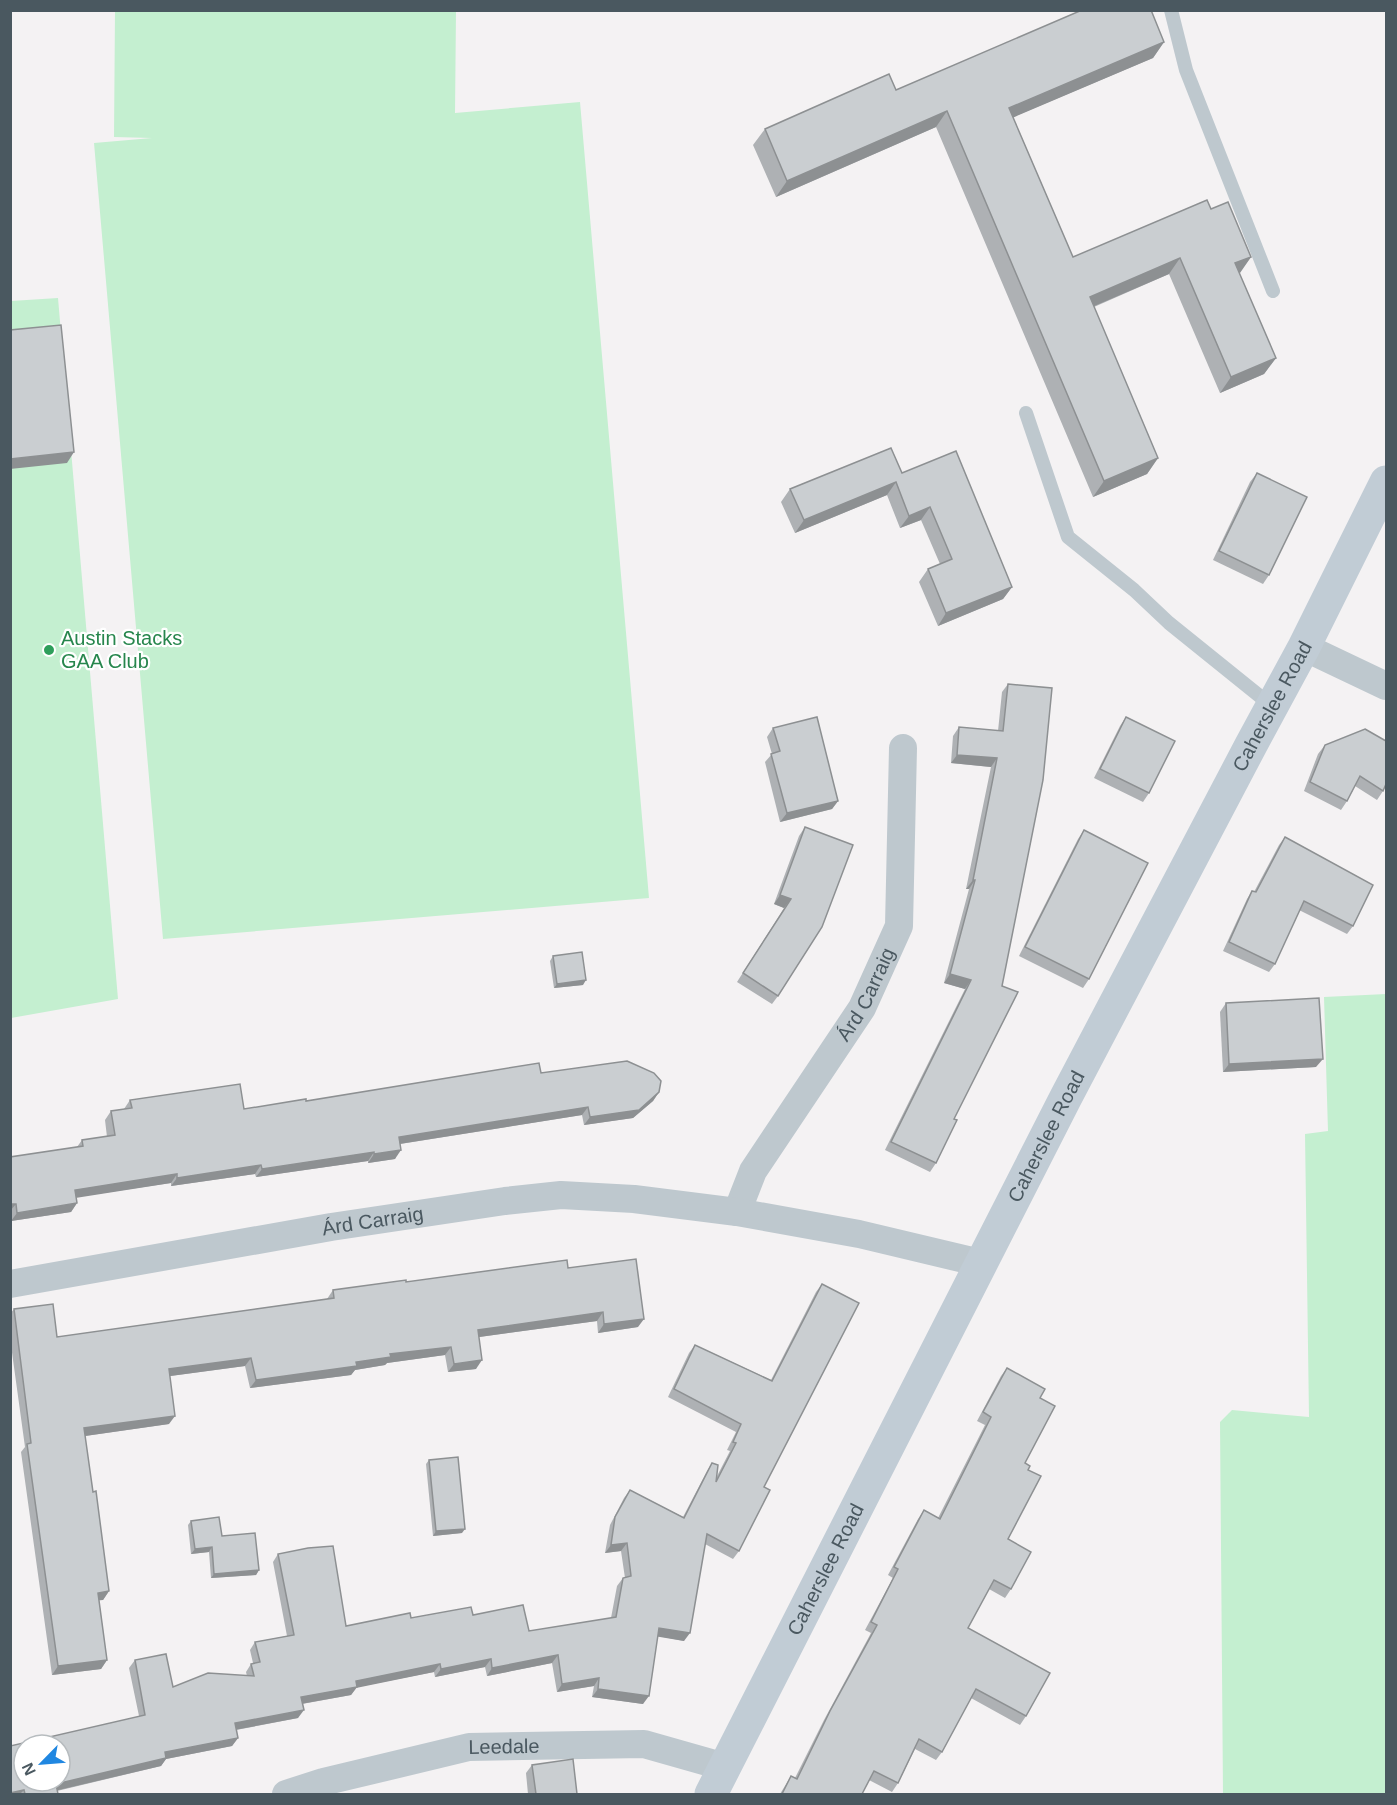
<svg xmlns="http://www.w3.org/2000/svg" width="1397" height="1805" viewBox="0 0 1397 1805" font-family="Arial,sans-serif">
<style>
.green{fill:#c4efd0}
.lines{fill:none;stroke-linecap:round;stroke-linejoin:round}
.lane{stroke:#bec8ce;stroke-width:14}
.street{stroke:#bec8ce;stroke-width:28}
.secondary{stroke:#c1ccd5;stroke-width:33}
.wall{fill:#aeb1b4}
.shaded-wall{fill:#8d9092}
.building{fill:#caced1;stroke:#8d9092;stroke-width:1.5;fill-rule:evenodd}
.leisure-dot{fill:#2e9e5b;stroke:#fff;stroke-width:2}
.labels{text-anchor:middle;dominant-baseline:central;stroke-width:4.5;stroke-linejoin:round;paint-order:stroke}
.leisure-label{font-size:20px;fill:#27864d;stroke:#fff;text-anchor:start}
.street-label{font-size:20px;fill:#4a5860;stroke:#fff}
</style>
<rect width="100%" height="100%" fill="#f4f2f3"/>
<!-- green -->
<g class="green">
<polygon points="115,11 456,11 455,113 580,102 649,898 163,939 94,143 152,138 114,137"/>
<polygon points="58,298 118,999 11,1018 11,301"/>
<polygon points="1386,994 1386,1794 1223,1794 1220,1422 1232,1410 1309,1417 1305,1134 1328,1131 1324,997"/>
</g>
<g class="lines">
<!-- lane -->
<g class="lane">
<polyline points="1171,10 1186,70 1273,291"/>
<polyline points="1026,413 1068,537 1134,590 1169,623 1272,706"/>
</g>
<!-- street -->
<g class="street">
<polyline points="1304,647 1386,686"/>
<path id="s1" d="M737 1212 753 1171 862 1008 899 926 903 748"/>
<path id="s2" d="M10 1284 331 1227 505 1201 561 1195 634 1199 737 1212 859 1234 981 1263"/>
<path id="s3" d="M286 1794 323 1782 469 1747 644 1744 725 1767"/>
</g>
<!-- secondary -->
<path class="secondary" id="s4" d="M711 1794 1066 1097 1251 745 1304 647 1386 482"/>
</g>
<!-- wall -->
<g class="wall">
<polygon points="1164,42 1153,58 1013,117 1073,257 1211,209 1251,257 1239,273 1276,358 1264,374 1220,393 1169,274 1094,307 1158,458 1147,474 1093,497 936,127 776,197 753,145 765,129 896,90"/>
<polygon points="902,473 1012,587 1003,599 938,626 919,582 928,569 940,564 921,520 900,528 887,495 795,533 781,502 790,489"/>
<polygon points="1257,473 1269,575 1263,584 1213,560 1250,482"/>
<polygon points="1008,684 1052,688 954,1119 936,1163 930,1172 885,1150 965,989 944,983 969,889 966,889 991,767 951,763 953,736 959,727 998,731 1002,692"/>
<polygon points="1126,717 1149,793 1143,802 1094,778 1120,726"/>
<polygon points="773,728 838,801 832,809 780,822 765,762 772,754 767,737"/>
<polygon points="1325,745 1383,791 1377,800 1355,786 1347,801 1341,810 1304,791 1318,754"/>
<polygon points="805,827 778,996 772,1004 737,982 784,908 774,904 799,836"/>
<polygon points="1084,830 1089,979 1083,988 1019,956 1078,839"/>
<polygon points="1285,837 1353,926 1347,934 1299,910 1275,964 1269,972 1223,951 1247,899 1252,891 1254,892 1279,845"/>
<polygon points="553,956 583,985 554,988 550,961"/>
<polygon points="1226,1003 1316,1067 1223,1072 1220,1012"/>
<polygon points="541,1073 659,1092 653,1101 633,1118 584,1125 582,1115 400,1144 395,1159 368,1163 368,1161 256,1177 255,1174 171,1186 171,1183 76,1197 77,1203 71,1212 11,1221 10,1157 77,1147 82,1140 107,1137 105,1120 111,1111 124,1109 130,1100 244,1109"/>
<polygon points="568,1268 638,1327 598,1333 597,1321 479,1337 476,1369 448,1372 445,1355 387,1363 385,1365 355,1370 351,1375 250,1388 245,1366 170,1376 169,1424 85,1436 93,1492 109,1591 103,1600 99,1600 107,1660 101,1669 52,1675 21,1452 25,1447 10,1338 10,1314 14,1309 57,1337 327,1299 333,1290 406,1282"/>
<polygon points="822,1284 764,1487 739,1551 733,1559 705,1544 684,1641 658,1636 643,1704 592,1697 594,1686 557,1692 552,1663 487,1676 485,1667 435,1677 434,1672 357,1687 351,1695 302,1704 298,1718 236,1730 238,1738 232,1746 166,1759 161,1766 57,1791 58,1794 10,1794 139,1716 129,1668 135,1660 173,1687 247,1676 246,1672 251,1664 253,1663 250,1650 255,1642 287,1636 273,1562 278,1554 346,1626 411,1618 473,1615 529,1631 611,1618 617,1586 623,1578 625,1578 621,1551 605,1553 610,1525 624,1498 630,1490 683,1517 707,1471 712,1463 716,1478 730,1451 727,1450 736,1432 668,1397 689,1353 695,1345 771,1380 816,1292"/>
<polygon points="1007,1368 1040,1398 1025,1463 1028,1470 1008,1539 1011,1589 1005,1598 989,1589 968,1628 1026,1716 1020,1725 971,1698 942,1752 936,1760 915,1749 898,1783 892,1792 869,1780 862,1794 780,1794 791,1776 795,1778 824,1720 871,1633 865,1630 893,1578 888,1575 918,1519 924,1510 938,1518 985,1425 977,1421 1001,1376"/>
<polygon points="429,1460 462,1533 433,1536 426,1464"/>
<polygon points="191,1521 222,1536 259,1570 256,1575 211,1578 209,1552 191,1554 188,1525"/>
<polygon points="532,1765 577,1794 528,1794 526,1773"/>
</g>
<!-- shaded-wall -->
<g class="shaded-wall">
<polygon points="1164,42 1153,58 998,124 1009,108"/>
<polygon points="947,111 936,127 776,197 787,181"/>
<polygon points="1251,257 1240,273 1224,279 1235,263"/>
<polygon points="1180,258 1169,274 1078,313 1090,297"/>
<polygon points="1276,358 1264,374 1220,393 1231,377"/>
<polygon points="74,452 67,463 10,469 10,459"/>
<polygon points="1158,458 1147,474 1093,497 1104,481"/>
<polygon points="896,482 887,495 795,533 804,520"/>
<polygon points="930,507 921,520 900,528 909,516"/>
<polygon points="1012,587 1003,599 938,626 946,613"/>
<polygon points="957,755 997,758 991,767 951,763"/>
<polygon points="838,801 832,809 780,822 787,813"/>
<polygon points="973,880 975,880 969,889 966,889"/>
<polygon points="780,895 791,899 784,908 774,904"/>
<polygon points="950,974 971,980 965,989 944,983"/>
<polygon points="586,980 583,985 554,988 557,984"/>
<polygon points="1323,1059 1316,1067 1223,1072 1229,1064"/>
<polygon points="659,1092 653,1101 633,1118 584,1125 590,1117"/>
<polygon points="588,1107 582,1115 393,1145 399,1137"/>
<polygon points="401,1150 395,1159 368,1163 374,1154"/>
<polygon points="374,1152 368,1161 256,1177 262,1169"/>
<polygon points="261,1165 255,1174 171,1186 177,1178"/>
<polygon points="177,1174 171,1183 69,1199 75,1190"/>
<polygon points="77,1203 71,1212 11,1221 17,1213"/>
<polygon points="10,1204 16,1204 10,1211"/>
<polygon points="603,1312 597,1321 472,1338 478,1330"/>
<polygon points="644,1319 638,1327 598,1333 604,1324"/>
<polygon points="451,1347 445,1355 387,1363 385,1365 355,1370 351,1375 250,1388 256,1380 390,1354"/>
<polygon points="251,1358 245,1366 163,1377 169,1369"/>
<polygon points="482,1360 476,1369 448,1372 454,1364"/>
<polygon points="175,1416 169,1424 78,1437 84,1428"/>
<polygon points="465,1529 462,1533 433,1536 436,1531"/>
<polygon points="627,1543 621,1551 605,1553 611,1545"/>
<polygon points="212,1547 209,1552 191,1554 195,1549"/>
<polygon points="259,1570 256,1575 211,1578 214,1574"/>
<polygon points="109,1591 103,1600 92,1601 98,1593"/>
<polygon points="659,1628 690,1633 684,1641 654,1636"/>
<polygon points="558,1655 552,1663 487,1676 492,1668"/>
<polygon points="491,1659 485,1667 435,1677 441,1669"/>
<polygon points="107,1660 101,1669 52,1675 58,1666"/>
<polygon points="440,1664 434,1672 356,1688 357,1687 351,1695 295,1705 301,1697 356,1681"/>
<polygon points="599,1678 594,1686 557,1692 562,1684"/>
<polygon points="598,1689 649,1696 643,1704 592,1697"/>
<polygon points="304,1710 298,1718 229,1731 235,1723"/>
<polygon points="238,1738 232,1746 166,1759 161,1766 50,1792 56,1784 165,1752"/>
<polygon points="24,1790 20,1794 10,1794 10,1793"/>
</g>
<!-- building -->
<g class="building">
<polygon points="1082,10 1151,10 1164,42 1009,108 1073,257 1207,200 1211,209 1228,202 1251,257 1235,263 1276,358 1231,377 1180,258 1090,297 1158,458 1104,481 947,111 787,181 765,129 889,74 896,90"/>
<polygon points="61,325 74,452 10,459 10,330"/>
<polygon points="891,448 902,473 956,451 1012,587 946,613 928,569 952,559 930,507 909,516 896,482 804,520 790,489"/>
<polygon points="1257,473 1307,497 1269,575 1219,551"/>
<polygon points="1008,684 1052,688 1043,780 1002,986 1018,992 954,1119 957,1120 936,1163 891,1142 971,980 950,974 975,880 973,880 997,758 957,755 959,727 1003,731"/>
<polygon points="817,717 838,801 787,813 771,754 780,751 773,728"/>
<polygon points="1126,717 1175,741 1149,793 1100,769"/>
<polygon points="1365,729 1386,741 1386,784 1383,791 1360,776 1347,801 1310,782 1325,745"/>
<polygon points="805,827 853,845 822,927 778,996 743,973 791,899 780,895"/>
<polygon points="1084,830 1148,863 1089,979 1025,947"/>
<polygon points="1285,837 1373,885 1353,926 1304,901 1275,964 1229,942 1252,891 1256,892"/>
<polygon points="582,952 586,980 557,984 553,956"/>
<polygon points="1319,998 1323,1059 1229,1064 1226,1003"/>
<polygon points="627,1061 654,1073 661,1081 659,1092 639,1110 590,1117 588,1107 399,1137 401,1150 374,1154 374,1152 262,1169 261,1165 177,1178 177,1174 75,1190 77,1203 17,1213 16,1204 10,1204 10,1157 83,1146 82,1140 115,1135 111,1111 132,1108 130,1100 240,1084 244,1109 306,1099 306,1101 539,1063 541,1073"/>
<polygon points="636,1259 644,1319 604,1324 603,1312 478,1330 482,1360 454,1364 451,1347 390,1354 391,1357 356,1362 357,1366 256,1380 251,1358 169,1369 175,1416 84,1428 93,1492 96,1491 109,1591 98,1593 107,1660 58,1666 27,1444 31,1443 14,1309 53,1304 57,1337 334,1298 333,1290 406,1280 406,1282 567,1260 568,1268"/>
<path d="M822 1284 859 1303 764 1487 770 1490 739 1551 707 1534 690 1633 659 1628 649 1696 598 1689 599 1678 562 1684 558 1655 492 1668 491 1659 441 1669 440 1664 356 1681 357 1687 301 1697 304 1710 235 1723 238 1738 165 1752 166 1758 56 1784 58 1794H25L24 1790 10 1793V1746L145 1715 135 1660 166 1654 173 1687 208 1673 254 1676 251 1664 260 1662 255 1642 294 1635 278 1554 308 1548 333 1546 346 1626 410 1613 411 1618 471 1607 473 1615 523 1605 529 1631 616 1617 623 1578 631 1576 627 1543 611 1545 615 1517 630 1490 684 1518 712 1463 718 1465 716 1482 736 1443 733 1442 741 1424 674 1389 695 1345 772 1381ZM24 1745H60V1781H24Z"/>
<polygon points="1007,1368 1045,1389 1040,1398 1055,1406 1025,1463 1030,1466 1028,1470 1041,1476 1008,1539 1031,1552 1011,1589 994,1580 968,1628 1050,1673 1026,1716 976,1689 942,1752 919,1739 898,1783 874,1771 862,1794 782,1794 791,1776 797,1779 830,1711 877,1625 871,1622 898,1569 894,1567 924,1510 940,1519 991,1417 983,1412"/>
<polygon points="458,1457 465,1529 436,1531 429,1460"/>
<polygon points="219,1517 222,1536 255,1533 259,1570 214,1574 212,1547 195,1549 191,1521"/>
<polygon points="573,1759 577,1794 536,1794 532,1765"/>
</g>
<!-- markers -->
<circle class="leisure-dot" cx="49" cy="650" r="6"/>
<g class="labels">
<!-- leisure labels -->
<g class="leisure-label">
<text x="61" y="638">Austin Stacks<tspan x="61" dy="23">GAA Club</tspan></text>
</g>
<!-- street labels -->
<g class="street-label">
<text stroke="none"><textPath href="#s4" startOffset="1224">Caherslee Road</textPath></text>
<text stroke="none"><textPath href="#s1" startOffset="254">Árd Carraig</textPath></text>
<text stroke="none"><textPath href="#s4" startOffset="738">Caherslee Road</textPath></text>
<text stroke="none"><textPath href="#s2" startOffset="368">Árd Carraig</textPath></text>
<text stroke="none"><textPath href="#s4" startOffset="252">Caherslee Road</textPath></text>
<text stroke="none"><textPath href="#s3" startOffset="224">Leedale</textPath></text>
</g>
</g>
<!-- border -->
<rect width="1397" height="1805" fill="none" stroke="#4a5860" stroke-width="24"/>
<!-- north arrow -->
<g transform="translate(42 1763) rotate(245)"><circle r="28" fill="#ffffff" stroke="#b7bcbf" stroke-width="1.5"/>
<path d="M0-4.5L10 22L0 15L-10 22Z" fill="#2087e1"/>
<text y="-9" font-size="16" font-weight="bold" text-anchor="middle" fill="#4a5860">N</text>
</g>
</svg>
